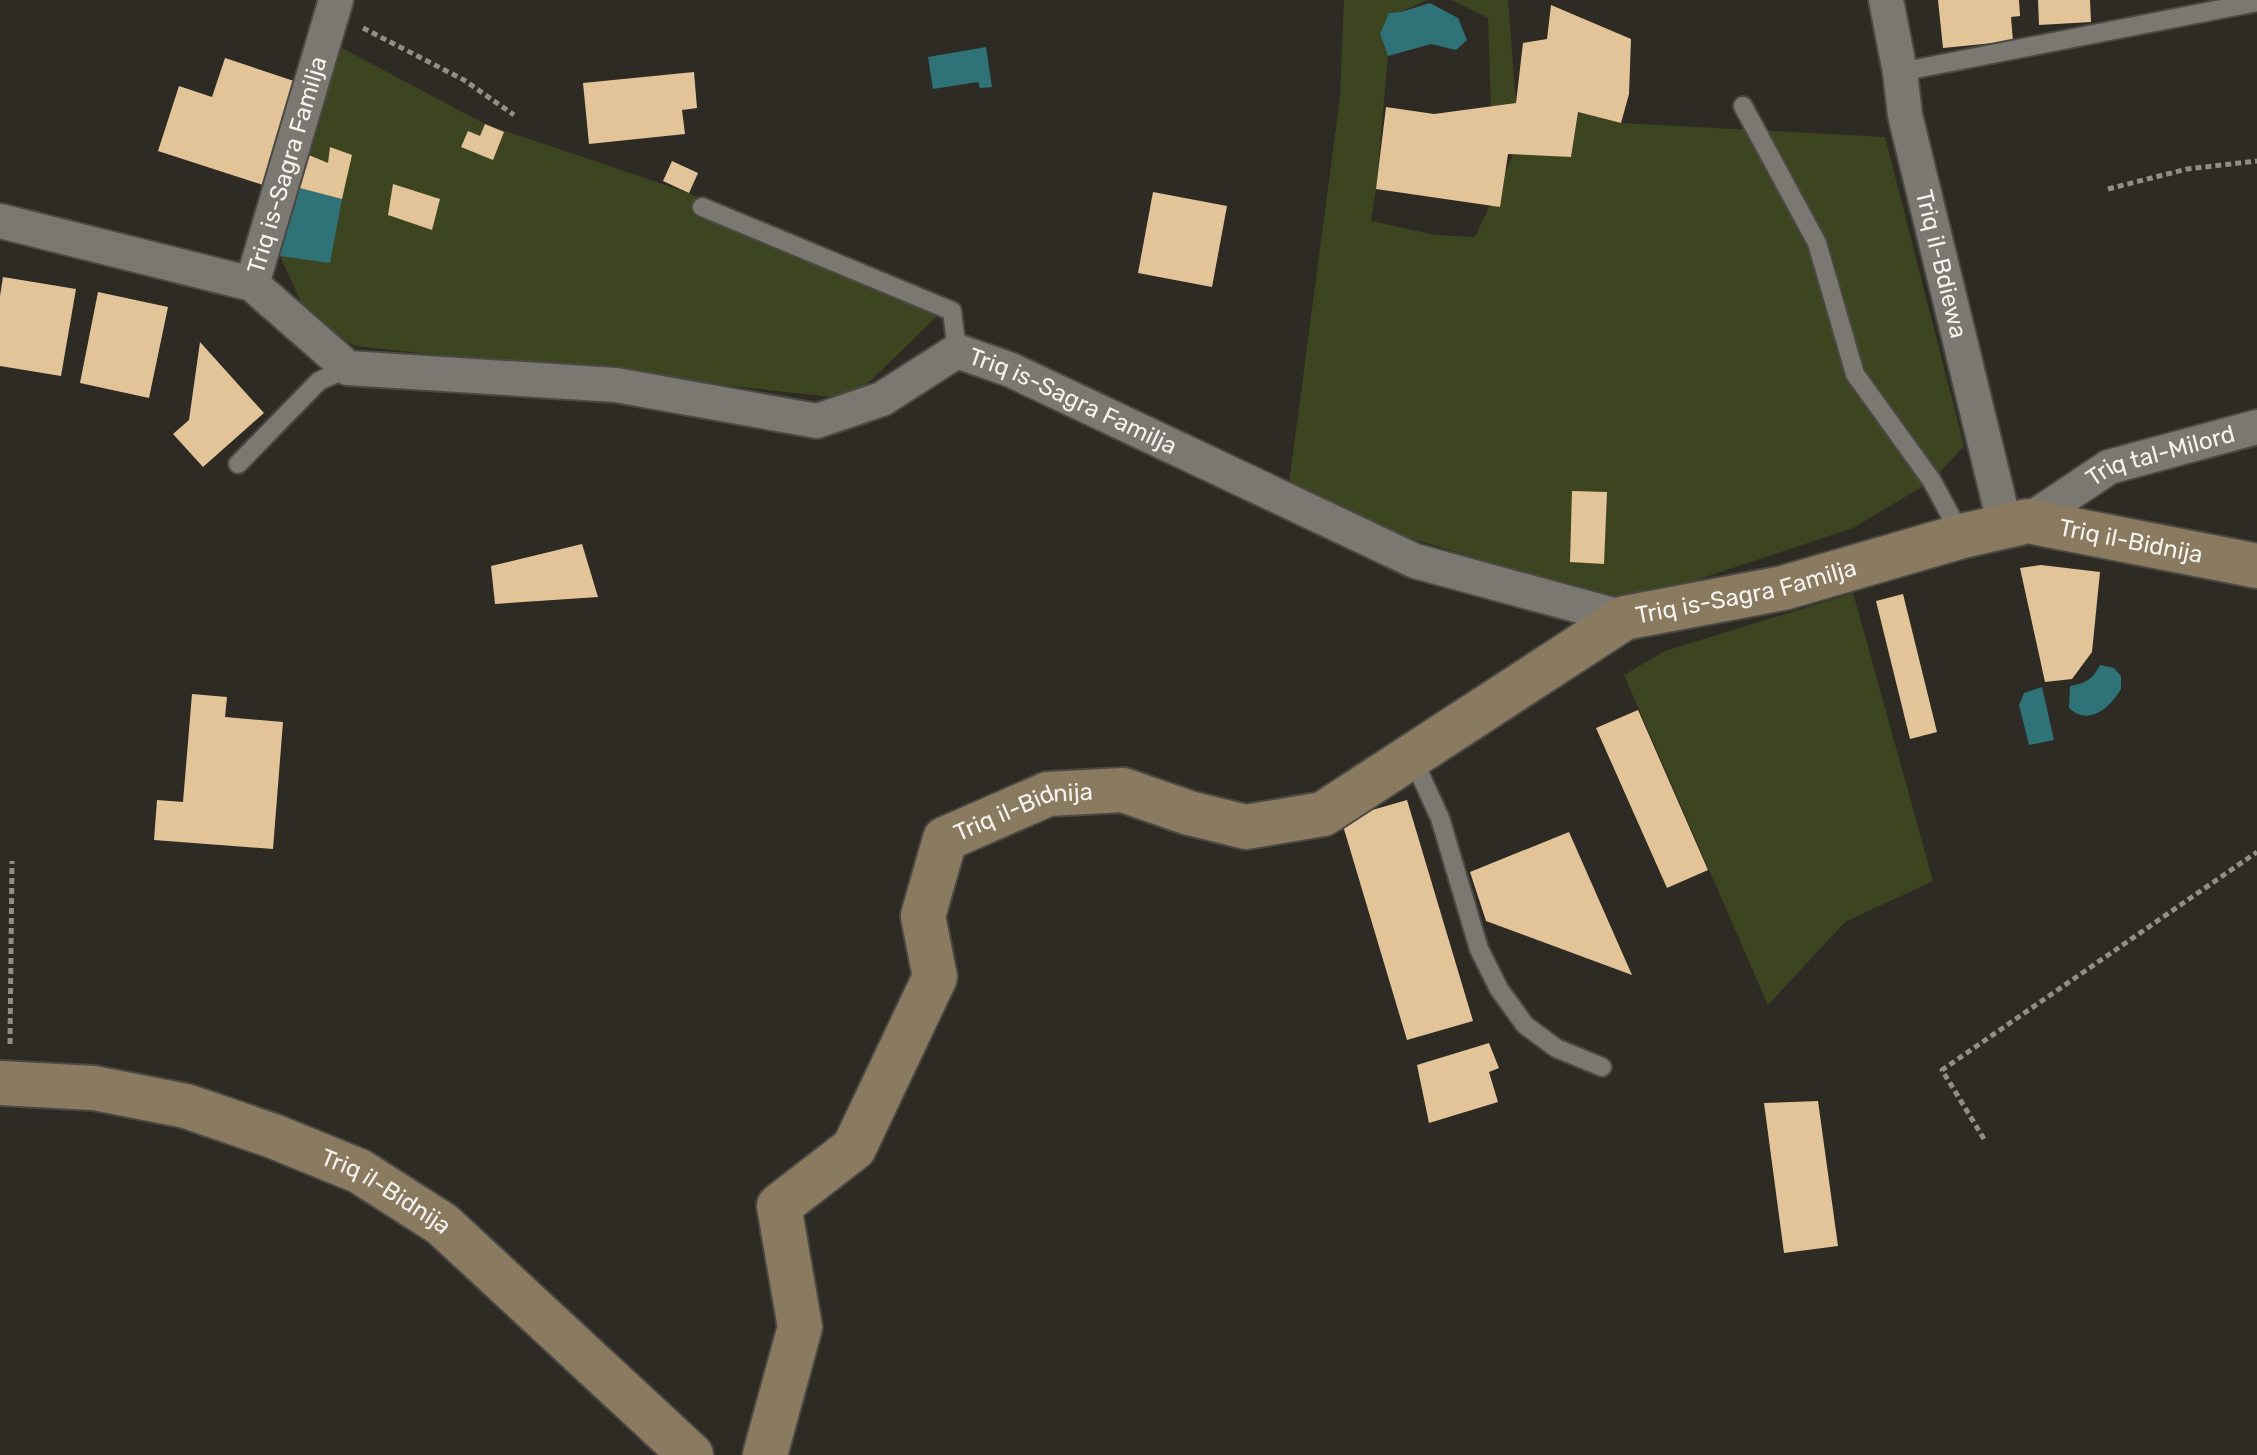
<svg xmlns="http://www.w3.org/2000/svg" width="2257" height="1455" viewBox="0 0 2257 1455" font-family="Rubik,sans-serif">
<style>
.green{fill:#3d4520}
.water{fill:#2f7277}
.building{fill:#e3c499}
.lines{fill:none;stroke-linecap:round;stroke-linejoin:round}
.lane-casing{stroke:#4b4944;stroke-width:22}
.street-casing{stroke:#4b4944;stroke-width:38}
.secondary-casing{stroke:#4b4944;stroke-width:48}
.path{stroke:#918e89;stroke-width:5;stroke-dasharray:6 4;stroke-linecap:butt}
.lane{stroke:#7b7771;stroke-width:18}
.street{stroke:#7b7771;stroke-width:34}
.secondary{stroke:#8a7a60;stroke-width:44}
.labels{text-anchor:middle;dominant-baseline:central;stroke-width:8;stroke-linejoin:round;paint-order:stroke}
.street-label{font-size:24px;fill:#f4f2ee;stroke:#151411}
</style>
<rect width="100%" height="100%" fill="#2e2b25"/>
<!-- green -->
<g class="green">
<polygon points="1344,0 1427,0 1401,12 1380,34 1388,56 1376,189 1371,221 1435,235 1475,237 1514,153 1571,157 1578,112 1621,123 1885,137 1964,446 1932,481 1853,528 1642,598 1603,597 1397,534 1289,484 1340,97"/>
<polygon points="1452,0 1508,0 1516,103 1491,107 1488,18"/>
<polygon points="342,48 485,124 689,193 938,315 852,399 355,346 309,319 280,256 279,219"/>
<polygon points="1853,593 1933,881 1845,922 1768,1005 1624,675 1665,651"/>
</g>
<!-- water -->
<g class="water">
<polygon points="1430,3 1458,18 1467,40 1456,50 1431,44 1388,56 1380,34 1389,13 1401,12"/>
<polygon points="986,47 992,87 980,88 978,82 933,89 928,57"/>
<polygon points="292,186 342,199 330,263 280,256 279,219"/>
<path d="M2100 665 2114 668 2121 676V689C2110 707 2090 727 2069 708L2070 686C2085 684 2093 679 2100 665Z"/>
<polygon points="2042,687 2054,740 2029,745 2019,705 2024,693"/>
</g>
<!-- building -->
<g class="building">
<polygon points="1938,0 2019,0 2020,16 2011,17 2013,41 1943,48"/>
<polygon points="2038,0 2090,0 2091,22 2039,25"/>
<polygon points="1551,5 1631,39 1629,94 1621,123 1578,112 1571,157 1508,154 1500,207 1376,189 1386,107 1434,114 1516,103 1523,43 1547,39"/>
<polygon points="225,58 297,82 263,185 158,151 179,86 212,97"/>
<polygon points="694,72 697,108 682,110 685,134 589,144 583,83"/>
<polygon points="485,124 504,132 493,160 461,147 468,131 480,136"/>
<polygon points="330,147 352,155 342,199 292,186 304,153 328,163"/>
<polygon points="672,161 698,173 689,193 663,181"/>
<polygon points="393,184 440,199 432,230 388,215"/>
<polygon points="1153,192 1227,206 1212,287 1138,273"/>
<polygon points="3,277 76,289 61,376 0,366 0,296"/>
<polygon points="98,292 168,307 149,398 80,383"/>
<polygon points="200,342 264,413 203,467 173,434 189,420"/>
<polygon points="1572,491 1607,492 1604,564 1570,562"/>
<polygon points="582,544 598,597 495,604 491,566"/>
<polygon points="2041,565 2100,572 2092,652 2072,679 2045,682 2020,568"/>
<polygon points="1903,594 1937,732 1910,739 1876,601"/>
<polygon points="192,694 227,697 225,717 283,722 273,849 154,840 157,800 183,802"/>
<polygon points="1638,710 1708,870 1667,888 1596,728"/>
<polygon points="1407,800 1473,1021 1407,1040 1341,819"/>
<polygon points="1569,832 1632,975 1486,921 1470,872"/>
<polygon points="1489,1043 1499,1068 1489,1072 1498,1102 1429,1123 1417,1065"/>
<polygon points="1818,1101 1838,1246 1784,1253 1764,1103"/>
</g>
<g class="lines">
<defs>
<g id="lane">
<polyline points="1900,72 2257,2"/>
<polyline points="1743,106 1817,243 1855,374 1932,481 1961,535"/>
<polyline points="702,207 952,311 957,351"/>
<polyline points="238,464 319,381 348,368"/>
<polyline points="1412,757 1440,818 1479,949 1499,989 1525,1025 1556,1048 1602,1067"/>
</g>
<g id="street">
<path id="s1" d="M1886 0 1900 72 1905 115 2005 526"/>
<path id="s2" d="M0 221 252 284 348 368 616 385 817 421 882 399 957 351 1011 370 1415 561 1624 618"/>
<path id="s3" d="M252 284 336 0"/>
<path id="s4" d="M2028 521 2109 467 2257 427"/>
</g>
<g id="secondary">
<path id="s5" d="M0 1083 94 1088 186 1106 273 1136 359 1171 442 1224 691 1455"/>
<path id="s6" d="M765 1455 800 1327 779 1206 854 1148 935 977 923 916 945 839 1048 794 1123 790 1189 813 1246 827 1323 814 1624 618 1783 588 1962 536 2028 521 2257 566"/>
</g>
</defs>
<!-- lane casing -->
<use href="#lane" class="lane-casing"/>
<!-- street casing -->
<use href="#street" class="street-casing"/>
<!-- secondary casing -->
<use href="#secondary" class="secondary-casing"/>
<!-- path -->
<g class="path">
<polyline points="363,28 464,80 514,115"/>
<polyline points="2108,189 2187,169 2257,161"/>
<polyline points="10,1044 12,861"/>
<polyline points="1984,1139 1942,1070 2257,852"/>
</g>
<!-- lane -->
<use href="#lane" class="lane"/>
<!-- street -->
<use href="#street" class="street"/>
<!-- secondary -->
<use href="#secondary" class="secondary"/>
</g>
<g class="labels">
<!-- street labels -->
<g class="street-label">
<text stroke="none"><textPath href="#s3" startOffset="124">Triq is-Sagra Familja</textPath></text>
<text stroke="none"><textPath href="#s1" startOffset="270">Triq il-Bdiewa</textPath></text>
<text stroke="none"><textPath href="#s2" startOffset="1144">Triq is-Sagra Familja</textPath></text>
<text stroke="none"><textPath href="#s4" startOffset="150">Triq tal-Milord</textPath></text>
<text stroke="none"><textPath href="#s6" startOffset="1956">Triq il-Bidnija</textPath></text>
<text stroke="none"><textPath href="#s6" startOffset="1560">Triq is-Sagra Familja</textPath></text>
<text stroke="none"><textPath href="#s6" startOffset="766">Triq il-Bidnija</textPath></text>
<text stroke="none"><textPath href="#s5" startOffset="406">Triq il-Bidnija</textPath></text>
</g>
</g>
</svg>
